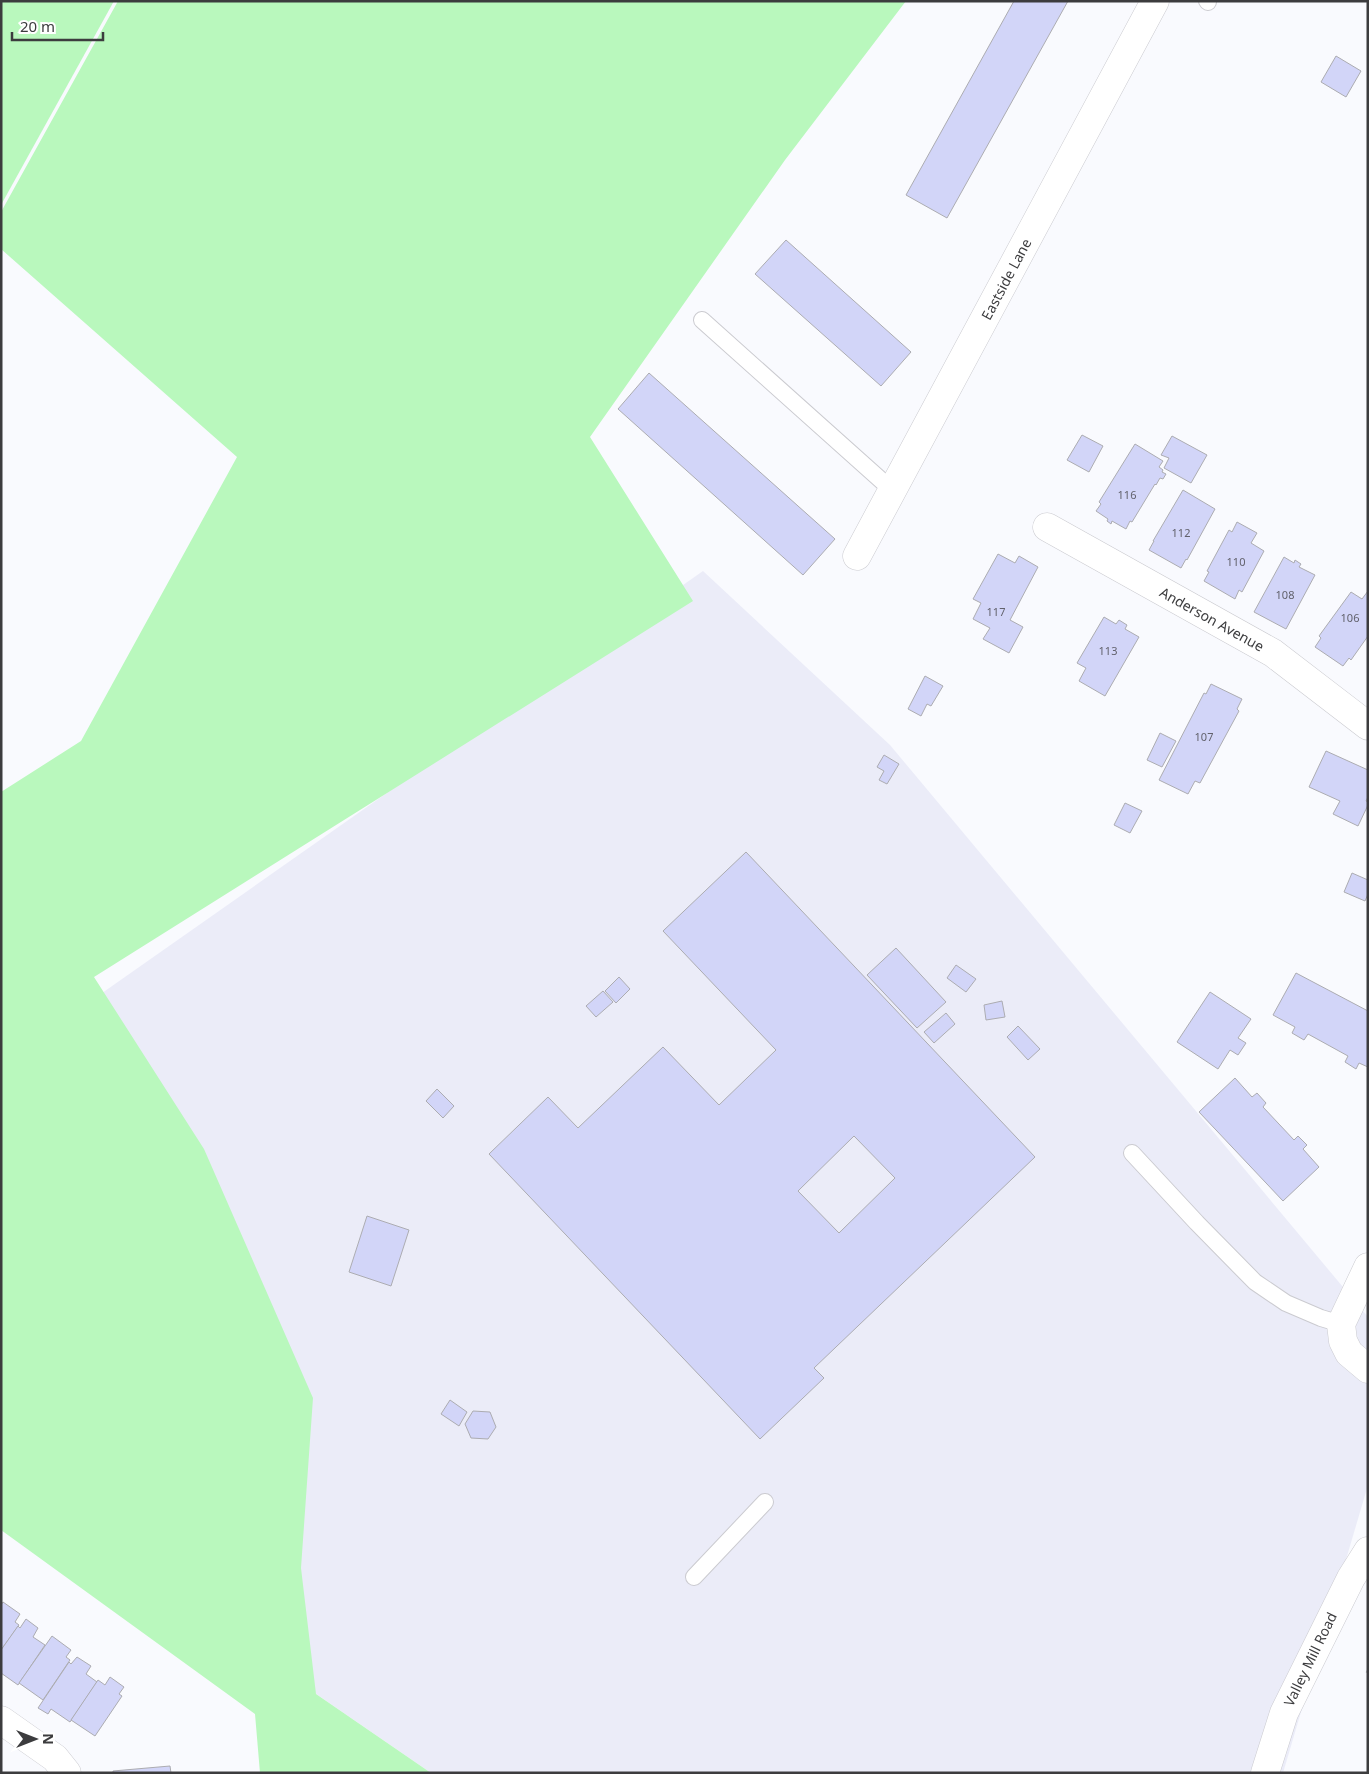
<svg xmlns="http://www.w3.org/2000/svg" width="1369" height="1774" viewBox="0 0 1369 1774" font-family="'Noto Sans',sans-serif">
<style>
.built{fill:#ebecf8}
.green{fill:#b9f8bd}
.building{fill:#d2d5f8;stroke:#acacb1;fill-rule:evenodd}
.lines{fill:none;stroke-linecap:round;stroke-linejoin:round}
.lane-casing{stroke:#cbcbd0;stroke-width:18}
.street-casing{stroke:#cbcbd0;stroke-width:29}
.secondary-casing{stroke:#cbcbd0;stroke-width:29}
.path{stroke:#bbbcbf;stroke-width:3;stroke-dasharray:5 2.5;stroke-linecap:butt}
.lane{stroke:#fff;stroke-width:16}
.street{stroke:#fff;stroke-width:28}
.secondary{stroke:#fff;stroke-width:28}
.labels{text-anchor:middle;dominant-baseline:central;stroke-width:4;stroke-linejoin:round;paint-order:stroke}
.number-label{font-size:11px;fill:#62626c}
.street-label{font-size:14px;fill:#3c3c3e;stroke:#fff}
</style>
<rect width="100%" height="100%" fill="#f9fafe"/>
<!-- built -->
<polygon class="built" points="703,571 890,745 1368,1317 1368,1485 1283,1773 431,1773 1,1477 1,1064"/>
<!-- green -->
<g class="green">
<polygon points="1,1 114,1 1,205"/>
<polygon points="118,1 906,1 785,160 590,437 693,601 94,977 204,1149 313,1398 301,1568 316,1694 431,1773 260,1773 255,1714 1,1530 1,792 81,741 237,457 1,249 1,212"/>
</g>
<!-- building -->
<g class="building">
<polygon points="1014,1 1068,1 947,218 906,195"/>
<polygon points="1336,56 1361,71 1346,97 1321,82"/>
<polygon points="786,240 911,352 881,386 755,274"/>
<polygon points="649,373 835,539 803,575 618,409"/>
<polygon points="1082,435 1103,446 1089,472 1067,460"/>
<polygon points="1172,436 1207,455 1191,483 1164,468 1169,458 1161,455"/>
<polygon points="1135,444 1163,461 1159,467 1163,470 1162,472 1166,474 1163,479 1160,478 1156,485 1155,484 1132,522 1130,521 1126,529 1112,521 1111,524 1107,521 1108,519 1096,511 1101,504 1099,502"/>
<polygon points="1183,490 1215,509 1187,560 1186,559 1181,568 1149,550 1154,541 1153,541"/>
<polygon points="1237,522 1257,533 1251,543 1264,551 1242,592 1239,590 1235,599 1204,581 1209,572 1207,571 1229,530 1232,532"/>
<polygon points="998,554 1015,563 1019,556 1038,567 1010,620 1023,627 1009,653 983,639 990,628 973,619 981,603 973,599"/>
<polygon points="1284,557 1294,563 1295,560 1301,564 1299,567 1315,575 1286,629 1254,612"/>
<polygon points="1368,591 1368,636 1351,660 1349,658 1343,666 1315,647 1321,638 1319,636 1351,592 1362,599"/>
<polygon points="1104,617 1116,624 1119,620 1127,625 1125,629 1139,637 1105,696 1079,681 1086,668 1077,663"/>
<polygon points="925,676 943,686 931,706 927,704 921,716 908,709"/>
<polygon points="1211,684 1242,699 1237,709 1239,711 1200,783 1195,781 1188,794 1159,780 1204,693 1206,694"/>
<polygon points="1160,733 1176,741 1162,767 1147,760"/>
<polygon points="1326,751 1368,770 1368,797 1366,801 1368,802 1368,805 1358,826 1333,814 1340,801 1309,787"/>
<polygon points="884,755 899,764 887,784 879,780 884,771 877,767"/>
<polygon points="1125,803 1142,811 1130,833 1114,825"/>
<path d="M746 852 1035 1157 814 1368 824 1378 760 1439 489 1154 548 1097 578 1128 663 1047 719 1105 776 1050 663 931ZM854 1136 895 1178 839 1233 798 1191Z"/>
<polygon points="1352,873 1368,880 1368,894 1365,901 1344,892"/>
<polygon points="896,948 946,1002 917,1028 867,975"/>
<polygon points="956,965 976,979 966,992 947,978"/>
<polygon points="1296,973 1368,1011 1368,1067 1359,1063 1356,1069 1345,1062 1348,1056 1308,1034 1304,1040 1292,1033 1295,1027 1273,1015"/>
<polygon points="619,977 630,989 616,1003 605,991"/>
<polygon points="603,991 613,1002 596,1017 586,1006"/>
<polygon points="1210,992 1251,1019 1238,1038 1246,1043 1238,1055 1230,1050 1218,1069 1177,1042"/>
<polygon points="1002,1001 1005,1017 986,1020 984,1005"/>
<polygon points="946,1013 955,1024 934,1043 924,1032"/>
<polygon points="1018,1026 1040,1049 1028,1060 1007,1037"/>
<polygon points="1235,1078 1252,1097 1257,1093 1266,1103 1263,1107 1294,1140 1298,1136 1307,1145 1303,1149 1319,1167 1283,1201 1199,1112"/>
<polygon points="437,1089 454,1106 443,1118 426,1101"/>
<polygon points="367,1216 409,1230 391,1286 349,1272"/>
<polygon points="450,1400 467,1412 459,1426 441,1414"/>
<polygon points="473,1411 490,1412 496,1427 488,1439 471,1438 465,1424"/>
<polygon points="3,1602 20,1614 15,1622 19,1625 1,1650 1,1605"/>
<polygon points="26,1619 38,1628 33,1637 45,1645 18,1685 1,1673 1,1650 18,1626 20,1628"/>
<polygon points="52,1636 71,1650 66,1657 70,1660 43,1700 19,1683"/>
<polygon points="77,1657 91,1666 86,1674 97,1682 70,1722 51,1709 48,1714 38,1708 69,1662 71,1664"/>
<polygon points="110,1677 124,1687 119,1694 122,1696 95,1736 71,1720 98,1680 105,1685"/>
<polygon points="170,1766 171,1773 113,1773 113,1771"/>
</g>
<g class="lines">
<defs>
<g id="lane">
<polyline points="1207,1 1208,2"/>
<polyline points="702,320 892,490"/>
<polyline points="1132,1153 1197,1223 1255,1282 1286,1303 1321,1318 1341,1324"/>
<polyline points="694,1577 765,1502"/>
</g>
<g id="street">
<polyline points="1047,527 1273,653 1368,726"/>
<polyline points="857,556 1155,1"/>
<polyline points="1368,1267 1341,1324 1343,1341 1349,1353 1368,1369"/>
<polyline points="1,1720 55,1758 67,1773"/>
</g>
<polyline id="secondary" points="1265,1773 1284,1713 1351,1578 1368,1551"/>
</defs>
<!-- lane casing -->
<use href="#lane" class="lane-casing"/>
<!-- street casing -->
<use href="#street" class="street-casing"/>
<!-- secondary casing -->
<use href="#secondary" class="secondary-casing"/>
<!-- path -->
<polyline class="path" points="1367,1673 1368,1671"/>
<!-- lane -->
<use href="#lane" class="lane"/>
<!-- street -->
<use href="#street" class="street"/>
<!-- secondary -->
<use href="#secondary" class="secondary"/>
</g>
<g class="labels">
<!-- number labels -->
<g class="number-label">
<text x="1127" y="494">116</text>
<text x="1181" y="532">112</text>
<text x="1236" y="561">110</text>
<text x="1285" y="594">108</text>
<text x="996" y="611">117</text>
<text x="1350" y="617">106</text>
<text x="1108" y="650">113</text>
<text x="1204" y="736">107</text>
</g>
<!-- street labels -->
<g class="street-label">
<text transform="translate(1006 279) rotate(-62)">Eastside Lane</text>
<text transform="translate(1212 619) rotate(29)">Anderson Avenue</text>
<text transform="translate(1310 1659) rotate(-64)">Valley Mill Road</text>
</g>
</g>
<!-- border -->
<rect width="1369" height="1774" fill="none" stroke="#3c3c3e" stroke-width="5"/>
<!-- north arrow -->
<g transform="translate(35 1739) rotate(90)" stroke="#ffffff" stroke-width="4" paint-order="stroke">
<path d="M0-4L9 19L0 12L-9 19Z" fill="#3c3c3e"/>
<text y="-8" font-size="14" font-weight="bold" text-anchor="middle" fill="#3c3c3e">N</text>
</g>
<!-- scale -->
<path d="M12 32v8h91v-8" fill="none" stroke="#3c3c3e" stroke-width="2.5"/>
<text x="20" y="32" font-size="15" fill="#3c3c3e" stroke="#ffffff" stroke-width="4" paint-order="stroke">20 m</text>
</svg>
